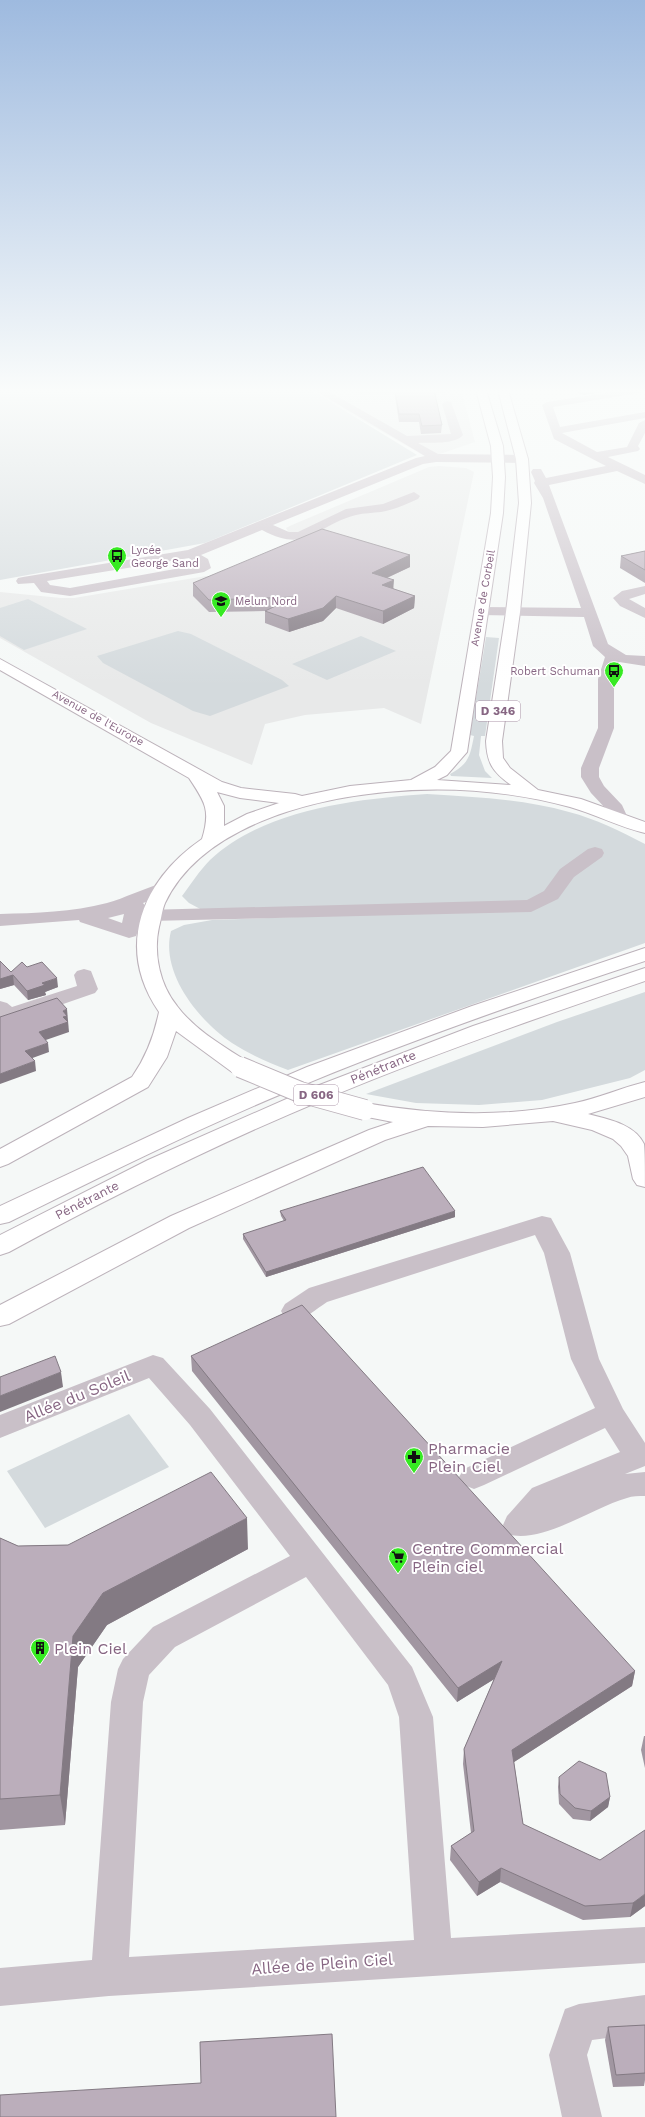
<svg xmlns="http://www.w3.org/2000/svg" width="645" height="2117" viewBox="0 0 645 2117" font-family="'Work Sans',sans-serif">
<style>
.built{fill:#e8e9e9}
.green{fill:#d4dadd}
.water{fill:#cfc2d1}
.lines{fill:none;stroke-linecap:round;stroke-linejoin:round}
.major-casing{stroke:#bcb2ba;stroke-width:2}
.minor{fill:#c9c0c8;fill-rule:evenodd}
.major{fill:#fff;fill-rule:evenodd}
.major-bridge-casing{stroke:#bcb2ba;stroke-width:22;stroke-linecap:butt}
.major-bridge{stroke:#fff;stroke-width:20}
.wall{fill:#a196a1}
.shaded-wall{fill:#837a83}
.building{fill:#bbaebb;stroke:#837a83}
.labels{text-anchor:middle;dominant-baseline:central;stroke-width:4;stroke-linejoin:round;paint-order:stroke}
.far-poi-label{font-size:11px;fill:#876683;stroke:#fff;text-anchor:start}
.far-street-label{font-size:11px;fill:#876683;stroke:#fff}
.shield{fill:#fff;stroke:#ab94a8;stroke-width:1}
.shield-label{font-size:12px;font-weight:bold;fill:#876683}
.street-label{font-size:13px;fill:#876683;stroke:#fff}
.near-street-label{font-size:16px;fill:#876683;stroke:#fff}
.near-poi-label{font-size:16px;fill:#876683;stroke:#fff;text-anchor:start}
</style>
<rect width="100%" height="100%" fill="#f5f8f7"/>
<!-- built -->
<g class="built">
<polygon points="309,390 461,390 475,442 428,458"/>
<polygon points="439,466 466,468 474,472 421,724 384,708 305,715 265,724 252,765 151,723 0,638 0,592 61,598 74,598 206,576 212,577 310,538 289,533 286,528 292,525 429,467"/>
</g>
<!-- green -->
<g class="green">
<polygon points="0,390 311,390 417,455 205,543 0,580"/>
<polygon points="28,599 87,629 24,650 0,636 0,608"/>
<polygon points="178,631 191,634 282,680 289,686 210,716 193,711 103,663 97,656"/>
<polygon points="361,636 396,651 327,680 292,664"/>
<path d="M486 637 499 638 485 736H481L479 755 485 771 492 778 451 776 450 774C469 764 470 756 474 736L470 735Z"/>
<path d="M427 794C475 797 523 799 569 812 596 819 620 831 645 844V943L288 1070C269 1063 249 1054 232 1043 199 1021 160 973 171 931L184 925 212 920 531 909 534 901 204 911 189 903 182 896C191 884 200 870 210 860 264 809 357 799 427 794Z"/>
<polygon points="645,992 645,1070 630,1078 542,1100 479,1105 416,1103 366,1094 557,1022"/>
<polygon points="129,1414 169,1467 45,1528 7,1471"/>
</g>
<!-- water -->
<polygon class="water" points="345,390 444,390 446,393 363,395"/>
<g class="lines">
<defs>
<g id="major">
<path d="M476 390H486L503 446 505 477 503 513 467 752 447 775 437 780 511 785C493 772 487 764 486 741L506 612 519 503 516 459 498 390H508L528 459 531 503 520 612 502 741 503 758 510 768 538 790 581 799 645 822V833C619 827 595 814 570 807 511 791 447 786 386 792 310 799 201 827 165 903 162 910 161 920 159 927 153 954 160 985 177 1006 195 1030 223 1046 248 1062L251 1067 248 1072 240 1074 232 1072 176 1031 167 1057 148 1087 8 1164 0 1167V1149L132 1077C146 1057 154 1036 159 1012 115 948 141 881 202 839 211 810 205 802 189 778L0 670V659L222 782 241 788 295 794 302 796 350 786 411 780 435 767 451 751 491 513 493 477 491 446ZM217 792 240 798 279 803 247 814 224 826V806Z"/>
<path d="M645 948V961C523 1001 402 1043 284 1093 191 1132 100 1177 9 1222L0 1224V1206L188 1118 307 1067 472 1006Z"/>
<path d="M645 968V981C537 1018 430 1055 325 1099 217 1144 112 1196 9 1252L0 1255V1235L148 1160 309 1089 473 1026Z"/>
<path d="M645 1082V1097L588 1114C607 1119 635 1124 644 1144 645 1151 645 1177 645 1187L637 1185 633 1179 628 1156 621 1146 613 1139 592 1130 553 1121 483 1127 428 1126 385 1140 189 1228 9 1324 0 1326V1305L171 1216 369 1130 393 1122 357 1115 354 1110 357 1105 365 1103C434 1115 506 1118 575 1103 599 1098 621 1088 645 1082Z"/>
</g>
</defs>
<!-- major casing -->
<use href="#major" class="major-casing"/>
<!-- minor -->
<g class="minor">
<path d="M314 390H326L407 436 451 434 442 404 447 401 451 402 463 435C455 445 430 442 418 443L438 454 522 455 528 459 522 463 436 462 423 464 273 525 289 532H298L346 509 383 504 414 492 420 496 418 499C406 504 394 510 381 512 373 513 364 513 356 515 315 525 309 555 262 530L201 555 208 559 211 568 204 572 70 596 41 592 34 583 18 584 16 581 18 578 23 577 188 550 416 458 425 456ZM189 558 197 565 70 588 50 585 47 581Z"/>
<polygon points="624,390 645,390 645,392 553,407 560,427 645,412 645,418 562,433 597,452 627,447 639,423 645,420 645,433 638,446 640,449 638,451 608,457 645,475 645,484 617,471 549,485 608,644 626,655 645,656 645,666 619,662 614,679 614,728 599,768 599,777 604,786 622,805 627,816 624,820 618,821 612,820 607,810 591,793 581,777 581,768 598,728 598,679 605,657 593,646 584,617 480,615 475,614 473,611 475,608 480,607 581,608 543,498 534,483 535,481 531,472 533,469 541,469 546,478 606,466 554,439 542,405 547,402"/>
<polygon points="645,586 645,594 629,599 645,608 645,618 620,606 613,598 622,591"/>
<path d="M595 847 602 849 604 853 602 857 574 877 558 899 531 912 150 921 143 918 136 936 129 938 80 922 79 920 0 926V914C36 913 72 912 107 903 125 898 142 889 160 884L167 886 170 890 167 894 143 903 146 907 145 910 527 900 544 891 560 869 588 849ZM124 914 122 923 108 918Z"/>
<polygon points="84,969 91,971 98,989 95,993 17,1020 9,1021 0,1018 0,1001 7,1003 12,1007 77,986 74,975 77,971"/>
<path d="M542 1216 551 1218 570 1253 599 1359 623 1409 645 1443V1466L625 1474 645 1472V1496C639 1496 632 1496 627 1498 594 1507 541 1545 507 1534L503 1525 507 1516 532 1488 620 1452 605 1428 484 1485 474 1489 464 1485 459 1477 464 1469 595 1408 571 1359 544 1253 535 1235 327 1302C313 1311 303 1323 285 1318L281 1311 285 1304 309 1288Z"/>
<path d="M153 1355 163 1358 210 1409 412 1667 433 1717 451 1938 645 1927V1963L109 1996 0 2006V1968L92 1960 111 1702 118 1669 123 1659 153 1627 290 1556 190 1425 149 1378 0 1438V1415ZM306 1577 388 1685 399 1717 414 1940 129 1957 143 1702 149 1675 175 1647Z"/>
<polygon points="645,1995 645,2033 592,2040 587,2055 602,2117 562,2117 549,2055 565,2009 579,2004"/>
</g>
<!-- major -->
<use href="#major" class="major"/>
<defs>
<polyline id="major-bridge" points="240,1067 300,1092 365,1110"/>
</defs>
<!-- major-bridge casing -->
<use href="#major-bridge" class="major-bridge-casing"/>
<!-- major-bridge -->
<use href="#major-bridge" class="major-bridge"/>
</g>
<!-- wall -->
<g class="wall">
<polygon points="394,390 434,390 442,425 441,433 421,434 419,422 399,422"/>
<polygon points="572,390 616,390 583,395"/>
<polygon points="645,551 645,583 620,568 621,556"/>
<polygon points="410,555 410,567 387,578 394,589 415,596 414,608 383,624 336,608 323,621 289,632 265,623 265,611 209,612 193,596 193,583"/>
<polygon points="0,961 11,972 27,967 58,987 45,992 46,995 28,1000 14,985 0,989"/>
<polygon points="280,1211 455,1217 266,1277 243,1239 243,1234 284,1221 281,1216"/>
<polygon points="191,1356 635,1671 632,1686 514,1762 523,1824 645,1906 630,1917 583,1920 500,1882 477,1896 450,1860 451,1846 471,1833 463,1764 464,1749 494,1679 457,1702 192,1371"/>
<polygon points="0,1538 18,1546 68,1545 248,1549 107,1625 78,1667 65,1825 0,1830"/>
<polygon points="644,1736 645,1736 645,1768 641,1750"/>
<polygon points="559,1777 610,1797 608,1807 590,1821 573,1819 559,1804 558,1787"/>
<polygon points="645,2025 645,2080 644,2086 613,2087 605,2040 608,2027"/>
</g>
<!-- shaded-wall -->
<g class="shaded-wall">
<polygon points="584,390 616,390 583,395"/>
<polygon points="410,555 410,567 371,585 372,573"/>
<polygon points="394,580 393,592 382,585"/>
<polygon points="336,596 336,608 323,621 289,632 288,619"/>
<polygon points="415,596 414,608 383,624 383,611"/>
<polygon points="13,975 14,985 0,989 0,979"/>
<polygon points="57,978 58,987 45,992 46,995 28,1000 27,991 42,983"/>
<polygon points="67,1009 69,1032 40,1042 39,1032 63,1011"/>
<polygon points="48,1043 49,1052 27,1060 25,1051"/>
<polygon points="35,1061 36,1071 0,1084 0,1074"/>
<polygon points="455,1211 455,1217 266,1277 266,1272"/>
<polygon points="61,1372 63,1387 0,1412 0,1396"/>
<polygon points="247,1518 248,1549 107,1625 78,1667 65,1825 60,1795 73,1636 103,1593"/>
<polygon points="502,1661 501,1675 457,1702 458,1688"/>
<polygon points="635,1671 632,1686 511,1764 512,1750"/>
<polygon points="610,1797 608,1807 590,1821 591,1811"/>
<polygon points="501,1868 500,1882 477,1896 479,1882"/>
<polygon points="645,1894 645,1906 630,1917 633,1903"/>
</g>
<!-- building -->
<g class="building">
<polygon points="395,390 434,390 442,425 422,426 419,414 399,414"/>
<polygon points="322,529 410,555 372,573 394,580 382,585 415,596 383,611 336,596 323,608 288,619 265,611 295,597 209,600 193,583"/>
<polygon points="645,551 645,570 621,556"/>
<polygon points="0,961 11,972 22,962 27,967 42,962 57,978 42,983 45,985 27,991 13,975 0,979"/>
<polygon points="57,998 67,1009 63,1011 67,1016 63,1017 68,1022 39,1032 48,1043 25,1051 35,1061 0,1074 0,1017"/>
<polygon points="423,1167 455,1211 266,1272 243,1234 286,1220 280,1211"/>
<polygon points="302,1305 635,1671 512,1750 523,1824 600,1860 645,1830 645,1894 633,1903 585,1906 501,1868 479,1882 451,1846 474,1831 464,1749 502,1661 458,1688 191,1356"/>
<polygon points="55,1356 61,1372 0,1396 0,1377"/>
<polygon points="211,1472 247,1518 103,1593 73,1636 60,1795 0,1799 0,1538 18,1546 68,1545"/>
<polygon points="579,1761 606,1773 610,1797 591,1811 575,1808 560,1794 559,1777"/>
<polygon points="645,2025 645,2073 616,2075 608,2027"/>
<polygon points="332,2034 336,2117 0,2117 0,2095 201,2083 200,2042"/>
</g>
<!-- sky -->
<linearGradient id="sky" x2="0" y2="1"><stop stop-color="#9ebadf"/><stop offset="0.57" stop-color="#fafcfb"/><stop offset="1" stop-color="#fafcfb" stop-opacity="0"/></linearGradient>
<rect width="645" height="686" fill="url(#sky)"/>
<!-- icons -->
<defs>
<symbol id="bus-pin" viewBox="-11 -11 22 30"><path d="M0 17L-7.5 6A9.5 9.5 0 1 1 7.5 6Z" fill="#37ea23" stroke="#fff"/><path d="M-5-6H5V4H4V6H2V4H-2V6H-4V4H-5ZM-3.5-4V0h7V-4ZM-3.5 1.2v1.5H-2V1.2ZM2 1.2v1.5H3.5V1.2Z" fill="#111"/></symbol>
<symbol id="university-pin" viewBox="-11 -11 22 30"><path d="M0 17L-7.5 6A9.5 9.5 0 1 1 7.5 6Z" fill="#37ea23" stroke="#fff"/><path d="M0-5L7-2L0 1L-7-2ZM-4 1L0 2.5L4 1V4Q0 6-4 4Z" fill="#111"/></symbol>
<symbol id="pharmacy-pin" viewBox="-11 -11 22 30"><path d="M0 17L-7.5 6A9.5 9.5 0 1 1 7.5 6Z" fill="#37ea23" stroke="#fff"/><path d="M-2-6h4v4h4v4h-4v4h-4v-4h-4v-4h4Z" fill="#111"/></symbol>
<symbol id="supermarket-pin" viewBox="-11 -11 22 30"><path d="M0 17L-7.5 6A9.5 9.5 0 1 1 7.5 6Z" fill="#37ea23" stroke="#fff"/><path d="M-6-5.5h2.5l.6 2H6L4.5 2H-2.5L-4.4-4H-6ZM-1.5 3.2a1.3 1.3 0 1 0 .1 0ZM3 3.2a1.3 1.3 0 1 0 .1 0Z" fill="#111"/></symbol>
<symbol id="building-pin" viewBox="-11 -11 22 30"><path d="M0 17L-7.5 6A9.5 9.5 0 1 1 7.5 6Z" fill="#37ea23" stroke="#fff"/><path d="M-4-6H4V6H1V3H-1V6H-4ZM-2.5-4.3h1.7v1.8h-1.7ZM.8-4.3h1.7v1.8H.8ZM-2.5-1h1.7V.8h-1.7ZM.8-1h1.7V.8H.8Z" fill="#111"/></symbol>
</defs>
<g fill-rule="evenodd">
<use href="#bus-pin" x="106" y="545" width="22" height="30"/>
<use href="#university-pin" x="210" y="590" width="22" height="30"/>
<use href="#bus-pin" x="603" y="660" width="22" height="30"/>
<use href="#pharmacy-pin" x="403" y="1446" width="22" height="30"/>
<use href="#supermarket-pin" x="387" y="1546" width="22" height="30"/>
<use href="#building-pin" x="29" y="1637" width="22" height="30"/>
</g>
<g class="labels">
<!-- far-poi labels -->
<g class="far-poi-label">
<text x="131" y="550">Lycée<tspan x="131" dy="13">George Sand</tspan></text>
<text x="235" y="601">Melun Nord</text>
<text x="600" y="671" text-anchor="end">Robert Schuman</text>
</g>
<!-- far-street labels -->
<g class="far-street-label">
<text transform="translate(483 598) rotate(-80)">Avenue de Corbeil</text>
<text transform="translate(98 718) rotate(29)">Avenue de l'Europe</text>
</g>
<!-- shield labels -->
<g class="shield">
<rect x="476" y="701" width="44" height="20" rx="3"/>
<rect x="294" y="1085" width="44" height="20" rx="3"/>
</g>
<g class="shield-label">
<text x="498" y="711">D 346</text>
<text x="316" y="1095">D 606</text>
</g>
<!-- street labels -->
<g class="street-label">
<text transform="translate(383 1067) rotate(-22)">Pénétrante</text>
<text transform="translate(87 1200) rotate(-27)">Pénétrante</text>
</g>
<!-- near-street labels -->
<g class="near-street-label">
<text transform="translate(77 1396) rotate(-22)">Allée du Soleil</text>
<text transform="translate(322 1964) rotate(-4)">Allée de Plein Ciel</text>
</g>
<!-- near-poi labels -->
<g class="near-poi-label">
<text x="428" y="1448">Pharmacie<tspan x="428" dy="18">Plein Ciel</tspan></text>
<text x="412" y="1548">Centre Commercial<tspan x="412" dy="18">Plein ciel</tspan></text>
<text x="54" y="1648">Plein Ciel</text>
</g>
</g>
</svg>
